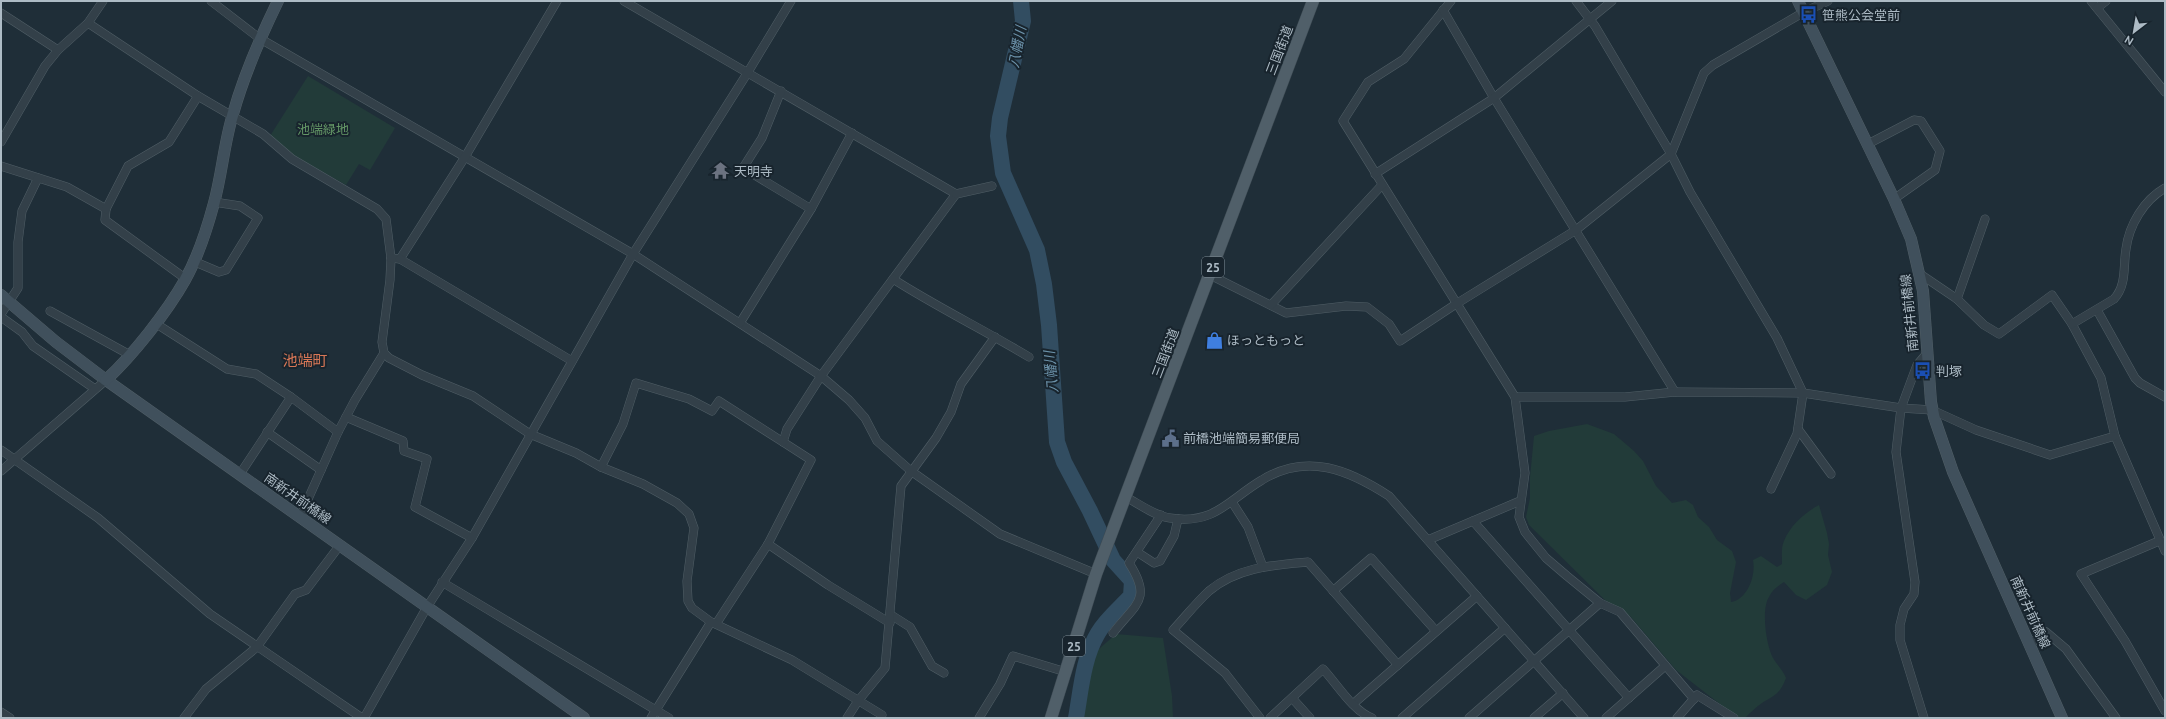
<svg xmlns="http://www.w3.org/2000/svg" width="2166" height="719" viewBox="0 0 2166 719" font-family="Ubuntu,'Noto Sans JP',sans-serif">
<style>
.green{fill:#223b39}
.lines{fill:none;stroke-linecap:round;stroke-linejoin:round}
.river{stroke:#324d61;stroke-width:16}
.street-casing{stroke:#505e66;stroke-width:9}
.secondary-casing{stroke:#505e66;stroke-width:12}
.primary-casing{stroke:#3c4952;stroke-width:13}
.street{stroke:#334049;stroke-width:8}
.secondary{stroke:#40505c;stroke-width:11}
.primary{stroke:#505f69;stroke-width:12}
.labels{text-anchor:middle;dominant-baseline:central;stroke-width:4;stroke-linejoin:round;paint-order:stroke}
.shield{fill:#18242d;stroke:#808e97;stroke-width:1}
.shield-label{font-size:12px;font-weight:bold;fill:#adbbc5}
.poi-label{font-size:13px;fill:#adbbc5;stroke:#18242d;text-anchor:start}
.street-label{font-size:13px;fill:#adbbc5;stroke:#18242d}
.park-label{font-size:13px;fill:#649766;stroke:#18242d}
.water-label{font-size:14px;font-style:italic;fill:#6c92aa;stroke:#18242d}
.quarter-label{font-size:15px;fill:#d87756;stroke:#18242d}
</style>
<rect width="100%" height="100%" fill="#1f2e38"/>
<!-- green -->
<g class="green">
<polygon points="308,76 395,128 370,170 359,164 346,185 296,157 270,136"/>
<path d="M1587 424 1614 434 1634 451 1643 461 1656 486 1672 503 1686 500 1693 505 1698 517 1709 527 1717 540 1732 551 1736 562 1730 593 1731 602C1748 599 1756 575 1753 560L1761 556 1777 567 1782 564C1782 557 1781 547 1784 541 1790 526 1804 513 1819 505L1827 533 1829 544 1828 555 1832 572 1827 585 1806 600 1796 595 1784 582C1778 586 1772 590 1769 597 1761 609 1766 645 1773 658 1777 665 1783 670 1786 678 1780 694 1775 695 1762 703 1756 707 1750 713 1745 718H1738L1676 670 1630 616 1614 609 1529 525 1526 517 1530 498V477L1534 436 1549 431Z"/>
<polygon points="1116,634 1163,638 1172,696 1173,718 1083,718 1082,664"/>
</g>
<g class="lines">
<!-- river -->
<path class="river" d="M1021 1 1023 21 1000 118 998 136 1003 173 1037 250 1044 284 1049 325 1057 442 1064 462 1090 511 1113 560 1132 581 1131 596C1120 608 1106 619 1098 633 1083 658 1081 690 1076 718"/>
<defs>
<g id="street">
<polyline points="211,1 259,38 633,254 821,376 849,400 865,418 877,441 911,471 1000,534 1096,574"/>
<polyline points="624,1 956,194 821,376 787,429 783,442 811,460 768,544 716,624"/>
<polyline points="1451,1 1404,59 1368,82 1343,121 1515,397 1525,473 1519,517 1525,532 1546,558 1567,576 1600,603 1620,612 1694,699"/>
<polyline points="1576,1 1595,26 1671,154 1690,192 1777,338 1803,393 1797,434 1771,489"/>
<polyline points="2091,1 2165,92"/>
<polyline points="2097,8 2106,1"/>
<polyline points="1443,10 1494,98 1675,392"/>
<polyline points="1,13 58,50"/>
<polyline points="88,23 198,96 263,134 292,159 377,209 386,219 391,258 390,280 382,342 384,353 389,358 422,375 473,396 530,434 576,453 601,467 643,484 677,503 689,514 694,528 687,581 688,601 692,608 711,622"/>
<polyline points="781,91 762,138 743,168 811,209"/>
<polyline points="1,142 45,66 58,50 88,23 103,1"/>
<polyline points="1868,144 1914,120 1921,121 1940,151 1935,170 1894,199"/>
<polyline points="1,166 67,187 106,209 105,220 186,279"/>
<polyline points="1375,174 1494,98 1612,1"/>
<polyline points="956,194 992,186"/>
<polyline points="106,209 128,166 169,142 198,96"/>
<polyline points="391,258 400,259 465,157 557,1"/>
<polyline points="400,259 572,361"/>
<polyline points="193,261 219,272 226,270 258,218 240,206 214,202"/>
<polyline points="1920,274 1957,299 1984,325 1999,334 2052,295 2072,324 2101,378 2115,436 2165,551"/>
<polyline points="1210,275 1286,313 1346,306 1367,307 1389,324 1400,341 1456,304 1576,230 1671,154 1704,73 1713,65 1804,12 1828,1"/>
<path d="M893 279C937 307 984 330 1029 357"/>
<polyline points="1957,299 1985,219"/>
<polyline points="1271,305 1382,185"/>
<polyline points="2097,310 2135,378 2140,383 2165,397"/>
<polyline points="50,311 130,355"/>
<polyline points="1,314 18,288 18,242 22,211 38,178"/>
<polyline points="1,317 22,332 33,346 95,389"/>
<polyline points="155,323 227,369 256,374 291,397"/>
<polyline points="740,323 811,209 852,133"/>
<path d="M2072 324 2114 299C2127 285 2123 266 2126 249 2129 225 2144 200 2165 188"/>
<polyline points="1515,397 1625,397 1675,392 1803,393 1901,408 1932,410 1976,430 2050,455 2115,436"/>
<polyline points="346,417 403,441 404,451 427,459 415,507 472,538"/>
<polyline points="1798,429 1831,474"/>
<polyline points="267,432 321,470"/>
<polyline points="338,432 355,400 384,353"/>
<polyline points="1,450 98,518 210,614 362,718"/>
<polyline points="601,467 623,424 636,383 689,399 712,411 719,401 783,442"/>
<polyline points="1,471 106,380"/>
<polyline points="240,474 291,397 338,432 300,517"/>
<path d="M1126 497C1139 504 1155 516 1170 518 1215 525 1228 500 1262 480 1307 452 1349 470 1389 496L1584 718"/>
<polyline points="1232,502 1248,527 1263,567"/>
<polyline points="1473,521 1629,698"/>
<polyline points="1428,540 1520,501"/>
<polyline points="2159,541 2081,574 2125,641 2165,711"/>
<polyline points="768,544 828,585 890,623"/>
<polyline points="1137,552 1154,563 1160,561 1174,536 1178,519"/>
<polyline points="442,582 669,718"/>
<polyline points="1333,591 1371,558 1436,631"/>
<polyline points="891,615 910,627 932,666 944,673"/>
<path d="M1113 633C1135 604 1153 600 1129 563L1161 515"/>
<polyline points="2030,644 2046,632 2066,649 2116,718"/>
<polyline points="1292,698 1310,718"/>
<polyline points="1353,704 1477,596"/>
<polyline points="1,712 10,718"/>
<polyline points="184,718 206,689 257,647 295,594 306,590 340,545"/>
<polyline points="364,718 427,607 472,538 633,254 748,72 791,1"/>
<polyline points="651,718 711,622 792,660 882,715"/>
<polyline points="847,718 858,701 885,668 901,486 936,438 951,412 961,384 995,337"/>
<polyline points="979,718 1000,684 1013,656 1066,672"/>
<path d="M1260 718 1225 673 1173 630C1185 617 1196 603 1209 591 1237 567 1274 565 1308 562L1398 665"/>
<path d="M1270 718 1323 669C1337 684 1353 711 1372 718"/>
<polyline points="1402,718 1505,628"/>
<polyline points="1469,718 1600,603"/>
<polyline points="1534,718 1563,693"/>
<polyline points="1606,718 1665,666"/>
<polyline points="1677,718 1697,695 1734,718"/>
<polyline points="1924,718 1900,640 1900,625 1904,609 1914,594 1915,582 1896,452 1901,408 1917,365 1928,352"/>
</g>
<g id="secondary">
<polyline points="1798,1 1894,199 1911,239 1923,291 1931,402 1934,417 1953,472 2062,718"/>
<polyline points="1,295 56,342 106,380 584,718"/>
<path d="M106 380C133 355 167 312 185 280 198 257 207 229 214 203 222 174 224 143 233 114 244 74 260 38 278 1"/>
</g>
<polyline id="primary" points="1051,718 1096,574 1313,1"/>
</defs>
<!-- street casing -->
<use href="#street" class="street-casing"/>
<!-- secondary casing -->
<use href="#secondary" class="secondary-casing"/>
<!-- primary casing -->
<use href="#primary" class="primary-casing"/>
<!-- street -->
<use href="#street" class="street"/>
<!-- secondary -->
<use href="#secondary" class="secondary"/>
<!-- primary -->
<use href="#primary" class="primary"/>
</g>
<!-- icons -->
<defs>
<symbol id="bus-bare" viewBox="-9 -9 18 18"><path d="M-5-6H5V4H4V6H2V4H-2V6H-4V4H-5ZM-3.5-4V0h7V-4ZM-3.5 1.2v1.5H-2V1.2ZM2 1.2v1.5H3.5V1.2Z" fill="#1a4fb4" stroke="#18242d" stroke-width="2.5" paint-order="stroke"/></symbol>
<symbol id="temple-bare" viewBox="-9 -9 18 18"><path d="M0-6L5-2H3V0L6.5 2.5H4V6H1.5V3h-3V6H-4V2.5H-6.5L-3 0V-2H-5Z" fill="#6b7280" stroke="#18242d" stroke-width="2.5" paint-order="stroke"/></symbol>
<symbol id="shop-bare" viewBox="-9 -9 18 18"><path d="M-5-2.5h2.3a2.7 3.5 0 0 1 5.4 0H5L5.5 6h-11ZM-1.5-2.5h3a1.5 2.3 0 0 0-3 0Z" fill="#3f7fe0" stroke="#18242d" stroke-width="2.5" paint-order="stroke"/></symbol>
<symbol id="civic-bare" viewBox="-9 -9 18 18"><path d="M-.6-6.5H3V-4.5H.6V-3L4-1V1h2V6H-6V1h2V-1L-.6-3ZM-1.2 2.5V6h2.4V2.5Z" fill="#5c6f8a" stroke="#18242d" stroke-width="2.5" paint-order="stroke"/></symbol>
</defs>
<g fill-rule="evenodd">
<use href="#bus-bare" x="1796" y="2" width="25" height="25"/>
<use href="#temple-bare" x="708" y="158" width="25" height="25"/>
<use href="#shop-bare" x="1202" y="328" width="25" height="25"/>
<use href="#bus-bare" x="1910" y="358" width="25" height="25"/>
<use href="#civic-bare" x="1158" y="426" width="25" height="25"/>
</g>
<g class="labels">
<!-- shield labels -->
<g class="shield">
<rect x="1202" y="257" width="22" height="20" rx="3"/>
<rect x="1063" y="636" width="22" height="20" rx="3"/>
</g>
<g class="shield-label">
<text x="1213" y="267">25</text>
<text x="1074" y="646">25</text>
</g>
<!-- poi labels -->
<g class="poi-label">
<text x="1822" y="15">笹熊公会堂前</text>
<text x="734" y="171">天明寺</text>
<text x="1227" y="340">ほっともっと</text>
<text x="1936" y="371">判塚</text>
<text x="1183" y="438">前橋池端簡易郵便局</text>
</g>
<!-- street labels -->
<g class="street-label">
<text transform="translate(1279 50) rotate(-69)">三国街道</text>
<text transform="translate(1909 313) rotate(-96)">南新井前橋線</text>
<text transform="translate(1165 353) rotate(-69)">三国街道</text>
<text transform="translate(298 498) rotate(35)">南新井前橋線</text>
<text transform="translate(2031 612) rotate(66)">南新井前橋線</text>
</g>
<!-- park labels -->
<g class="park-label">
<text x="323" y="129">池端緑地</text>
</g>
<!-- water labels -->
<g class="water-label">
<text transform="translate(1017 47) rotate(-79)">八幡川</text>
<text transform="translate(1051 372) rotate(-95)">八幡川</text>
</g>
<!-- quarter labels -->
<g class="quarter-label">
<text x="305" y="360">池端町</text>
</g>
</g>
<!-- border -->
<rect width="2166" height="719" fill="none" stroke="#adbbc5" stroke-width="4"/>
<!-- north arrow -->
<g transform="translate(2134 32) rotate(211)" stroke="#18242d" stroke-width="3" paint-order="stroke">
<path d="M0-3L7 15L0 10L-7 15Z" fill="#adbbc5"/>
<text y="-6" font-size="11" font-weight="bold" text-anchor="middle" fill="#adbbc5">N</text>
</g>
</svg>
